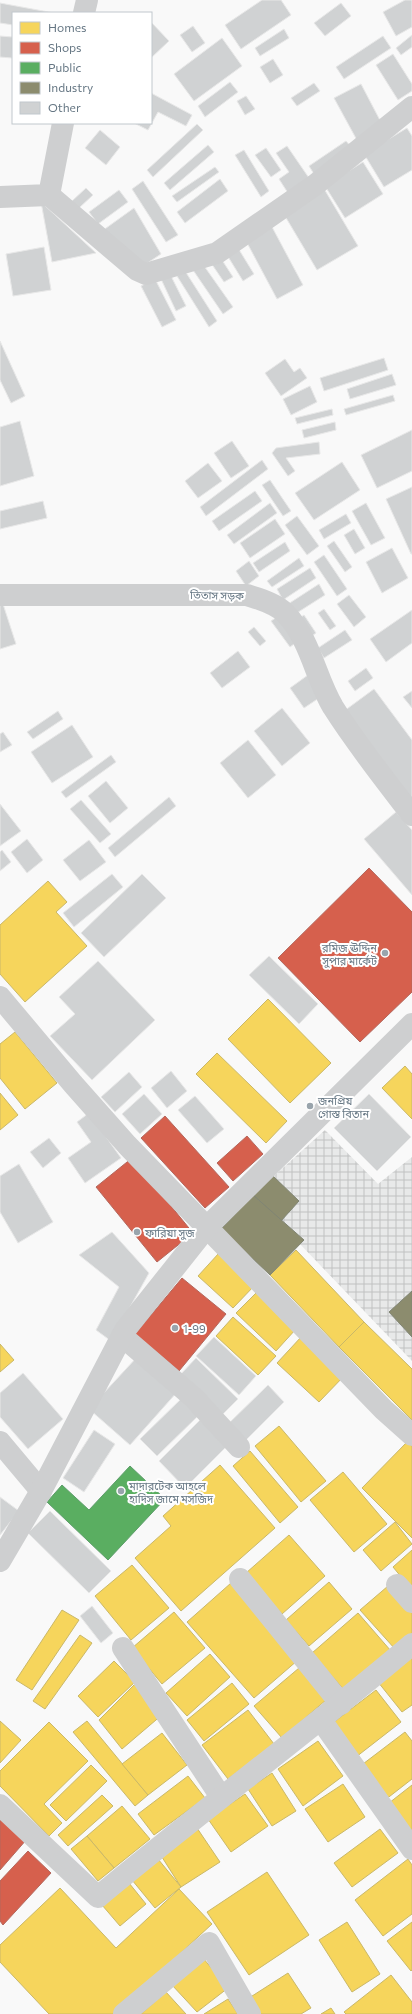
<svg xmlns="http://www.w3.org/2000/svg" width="412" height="2014" viewBox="0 0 412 2014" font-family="Commissioner,'Noto Sans Bengali',sans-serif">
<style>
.industrial{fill:url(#industrial-grid)}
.homes{fill:#f6d55c;stroke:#cab868}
.shops{fill:#d6604d;stroke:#b4675d}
.public{fill:#5aae61;stroke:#5d9d6b}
.industry{fill:#8c8c6e;stroke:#808574}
.building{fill:#d0d2d3;stroke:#e8e8e8}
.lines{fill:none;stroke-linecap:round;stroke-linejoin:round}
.minor{stroke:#cecfd0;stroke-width:22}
.tertiary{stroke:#cecfd0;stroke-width:22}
.poi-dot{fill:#99a4ac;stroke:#fff;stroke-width:1.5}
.labels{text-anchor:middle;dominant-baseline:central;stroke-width:4;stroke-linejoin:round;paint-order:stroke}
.street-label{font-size:11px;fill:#657683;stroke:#fff}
.poi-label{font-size:11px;fill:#657683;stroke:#fff;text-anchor:start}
</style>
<defs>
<pattern id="industrial-grid" width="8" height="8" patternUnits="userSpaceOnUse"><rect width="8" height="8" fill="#e8e9e9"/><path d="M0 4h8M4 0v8" fill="none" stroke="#c0c1c2"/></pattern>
</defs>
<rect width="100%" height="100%" fill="#f9f9f9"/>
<!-- industrial -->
<polygon class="industrial" points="325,1130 378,1184 412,1157 412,1361 253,1195"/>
<!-- homes -->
<g class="homes">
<polygon points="48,881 67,902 56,912 87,946 25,1002 0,974 0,925"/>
<polygon points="268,999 331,1063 290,1103 228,1039"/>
<polygon points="15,1032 57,1083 25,1109 0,1078 0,1044"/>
<polygon points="217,1053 287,1121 266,1143 196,1074"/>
<polygon points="405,1066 412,1074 412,1119 382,1088"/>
<polygon points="0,1093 18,1115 0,1130"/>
<polygon points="296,1250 364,1322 339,1347 270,1275"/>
<polygon points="219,1253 255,1285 233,1308 198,1276"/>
<polygon points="256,1293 296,1329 276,1351 236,1313"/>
<polygon points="233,1317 276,1356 258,1375 216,1336"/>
<polygon points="364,1322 412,1369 412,1420 339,1347"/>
<polygon points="302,1336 345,1375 319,1402 277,1363"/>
<polygon points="0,1344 14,1360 0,1372"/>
<polygon points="279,1426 326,1481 301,1502 255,1446"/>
<polygon points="407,1442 412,1446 412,1538 362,1488"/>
<polygon points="250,1451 298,1507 280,1523 233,1466"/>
<polygon points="220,1465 275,1528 181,1611 135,1558 171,1526 163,1516"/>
<polygon points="343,1472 387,1524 354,1552 310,1500"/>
<polygon points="395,1522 412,1544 381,1571 363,1550"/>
<polygon points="289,1535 325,1576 282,1614 246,1573"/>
<polygon points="412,1550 412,1590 393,1567"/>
<polygon points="132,1565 169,1608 131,1640 95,1596"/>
<polygon points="329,1582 352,1609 309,1646 286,1620"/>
<polygon points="231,1583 298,1660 254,1698 187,1622"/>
<polygon points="388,1586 412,1613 412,1634 395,1649 360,1610"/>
<polygon points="62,1610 79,1620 32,1690 16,1680"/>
<polygon points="174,1612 205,1648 162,1684 132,1648"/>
<polygon points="358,1613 391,1651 345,1691 312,1653"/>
<polygon points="80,1635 92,1643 45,1709 33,1701"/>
<polygon points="210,1654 230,1677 187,1716 166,1693"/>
<polygon points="412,1656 412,1705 402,1712 378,1682"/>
<polygon points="114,1661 135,1682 98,1717 78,1696"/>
<polygon points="299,1668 326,1700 282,1738 254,1706"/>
<polygon points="137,1682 163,1714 122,1749 99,1720"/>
<polygon points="232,1683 249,1704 204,1741 187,1720"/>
<polygon points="376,1690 401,1722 356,1757 330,1725"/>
<polygon points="248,1710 274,1744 228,1779 202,1745"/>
<polygon points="0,1721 21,1740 0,1763"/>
<polygon points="87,1721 148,1795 135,1806 73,1732"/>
<polygon points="49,1722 88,1761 44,1804 62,1823 49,1836 0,1786 0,1771"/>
<polygon points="405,1732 412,1741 412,1779 385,1800 359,1767"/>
<polygon points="162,1733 187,1765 148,1795 122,1764"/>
<polygon points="318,1741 343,1776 303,1806 278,1769"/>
<polygon points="91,1765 107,1781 66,1821 50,1805"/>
<polygon points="272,1773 296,1811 272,1826 248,1789"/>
<polygon points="188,1776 205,1798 154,1835 138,1814"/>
<polygon points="343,1784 365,1817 328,1842 305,1809"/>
<polygon points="412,1785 412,1833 389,1803"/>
<polygon points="245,1794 268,1826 231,1852 208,1819"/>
<polygon points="102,1795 113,1806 68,1846 58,1835"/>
<polygon points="122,1806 150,1839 114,1868 87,1836"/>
<polygon points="197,1828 220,1862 181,1887 160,1854"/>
<polygon points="380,1829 398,1853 352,1887 334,1863"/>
<polygon points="87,1836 114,1868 98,1881 71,1849"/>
<polygon points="158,1859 181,1887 155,1908 132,1880"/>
<polygon points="408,1859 412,1865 412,1914 383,1936 355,1900"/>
<polygon points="267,1872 309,1935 249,1975 207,1912"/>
<polygon points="129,1883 146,1904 120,1926 102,1905"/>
<polygon points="60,1888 116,1948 179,1889 212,1924 115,2014 49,2014 0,1962 0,1945"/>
<polygon points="347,1922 380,1974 352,1992 319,1940"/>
<polygon points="412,1922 412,1970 411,1971 387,1941"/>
<polygon points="203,1958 228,1988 197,2012 172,1985"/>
<polygon points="288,1973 311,2008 301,2014 259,2014 249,1998"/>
<polygon points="391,1975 412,2002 412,2014 346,2014 344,2012"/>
<polygon points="166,1992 186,2014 141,2014"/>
<polygon points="228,1999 238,2014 204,2014"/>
<polygon points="331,2008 335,2014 321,2014"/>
</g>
<!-- shops -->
<g class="shops">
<polygon points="369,868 412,912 412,992 360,1042 278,958"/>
<polygon points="165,1116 229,1187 205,1208 141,1138"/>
<polygon points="247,1136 263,1154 233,1181 217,1163"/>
<polygon points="132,1158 193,1233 157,1262 96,1187"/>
<polygon points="182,1278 226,1314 179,1371 135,1334"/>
<polygon points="0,1816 27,1839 0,1870"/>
<polygon points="28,1851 51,1873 3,1925 0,1921 0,1881"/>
</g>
<!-- public -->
<polygon class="public" points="130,1466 165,1499 108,1560 47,1502 62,1485 89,1510"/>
<!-- industry -->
<g class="industry">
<polygon points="272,1175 299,1201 281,1221 253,1195"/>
<polygon points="253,1195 304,1240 270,1275 221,1229"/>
<polygon points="412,1291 412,1337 389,1312"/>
</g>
<!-- building -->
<g class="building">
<polygon points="262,0 281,0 291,15 241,49 225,25"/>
<polygon points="405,0 412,0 412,27 396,36 383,12"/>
<polygon points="0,3 54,13 13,13 13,25 0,23"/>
<polygon points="341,3 351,16 325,36 314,23"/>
<polygon points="151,22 169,41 151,58"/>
<polygon points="193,26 205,43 192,52 180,35"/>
<polygon points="284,29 289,38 260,56 255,48"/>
<polygon points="412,35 412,47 401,55 396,48"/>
<polygon points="0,36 13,37 12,58 0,57"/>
<polygon points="383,36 391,48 344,79 336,67"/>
<polygon points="222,38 242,66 194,101 174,74"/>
<polygon points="393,54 412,84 412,91 398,100 376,65"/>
<polygon points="273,59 283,75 270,83 260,67"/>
<polygon points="230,82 238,92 205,117 198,106"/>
<polygon points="314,83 320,91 297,106 291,98"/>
<polygon points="361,84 384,128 358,142 334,98"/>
<polygon points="151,93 192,115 186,126 158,112 148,130 134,123 151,123"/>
<polygon points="246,96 255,109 245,115 237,101"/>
<polygon points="197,124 203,130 153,177 147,170"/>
<polygon points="407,128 412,136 412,170 384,187 364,154"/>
<polygon points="100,130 120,147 106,165 85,148"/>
<polygon points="346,141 352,148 314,174 309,166"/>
<polygon points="208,145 214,152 170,190 164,183"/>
<polygon points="287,146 309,178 288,193 279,179 289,172 276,153"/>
<polygon points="266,148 281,170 271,177 255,155"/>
<polygon points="244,150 269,191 261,197 235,155"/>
<polygon points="363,162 383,194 345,218 325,186"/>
<polygon points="215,167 219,172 177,202 172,196"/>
<polygon points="220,179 228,191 185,223 177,212"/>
<polygon points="143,181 178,235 166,242 132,189"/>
<polygon points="323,187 358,246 317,270 282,211"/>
<polygon points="86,188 93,195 79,208 72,201"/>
<polygon points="119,190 128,202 98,224 89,212"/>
<polygon points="41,202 96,253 52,262"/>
<polygon points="134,208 161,254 143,266 102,231"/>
<polygon points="271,225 303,285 277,299 245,239"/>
<polygon points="44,247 51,290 13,296 6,254"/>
<polygon points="238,248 254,274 243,281 227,255"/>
<polygon points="220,257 233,277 224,282 211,263"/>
<polygon points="202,263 233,307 223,314 193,270"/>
<polygon points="185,271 217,321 209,327 177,276"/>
<polygon points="170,274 186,306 176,311 161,279"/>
<polygon points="155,279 176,320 162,327 141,286"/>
<polygon points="0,341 25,396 11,403 0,380"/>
<polygon points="384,358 388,370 324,391 320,378"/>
<polygon points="285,359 294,372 300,368 307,378 281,396 265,373"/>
<polygon points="392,374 396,385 350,399 347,389"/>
<polygon points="310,386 317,402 291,415 283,399"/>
<polygon points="393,395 395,401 346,415 344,409"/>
<polygon points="332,409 333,415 297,424 295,418"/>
<polygon points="20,421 34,476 0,486 0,427"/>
<polygon points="335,422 336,430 304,438 302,430"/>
<polygon points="412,430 412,471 377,488 361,455"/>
<polygon points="232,441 249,466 231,478 214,453"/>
<polygon points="319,442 320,454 286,458 295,471 288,476 272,453 276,448"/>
<polygon points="262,460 268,469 206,516 200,507"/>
<polygon points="342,462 360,490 314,520 295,493"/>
<polygon points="208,463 222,481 198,498 185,481"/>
<polygon points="270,480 291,511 283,516 262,485"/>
<polygon points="412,487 412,554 411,554 386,499"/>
<polygon points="255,491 262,501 219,531 212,521"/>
<polygon points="43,501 47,518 0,529 0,511"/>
<polygon points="270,503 277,513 234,544 227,535"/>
<polygon points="366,503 385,538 371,545 352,511"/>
<polygon points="346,514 351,523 324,539 319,530"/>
<polygon points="297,516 319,546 307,555 285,525"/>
<polygon points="275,519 285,534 250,558 240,543"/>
<polygon points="354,529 365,548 355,554 344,535"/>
<polygon points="334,541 352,567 345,572 327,546"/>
<polygon points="285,542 290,551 259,572 253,563"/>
<polygon points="392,548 408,578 382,593 366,562"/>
<polygon points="324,555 347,589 337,596 314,562"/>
<polygon points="299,558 304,566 272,587 267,581"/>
<polygon points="249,561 259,576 246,586 236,571"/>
<polygon points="310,568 316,578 283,600 277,589"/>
<polygon points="319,584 325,595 292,616 285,606"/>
<polygon points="349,595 366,617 354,627 337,604"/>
<polygon points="1,598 16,644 0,649 0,599"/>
<polygon points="324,609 336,626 330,630 318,613"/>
<polygon points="412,610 412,643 386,662 370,639"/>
<polygon points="283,613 302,638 290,647 271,621"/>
<polygon points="304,615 316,633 306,640 293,623"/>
<polygon points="254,627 266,641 260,646 248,632"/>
<polygon points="345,630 352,640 324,658 318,648"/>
<polygon points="238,651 250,667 222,688 210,673"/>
<polygon points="366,668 373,678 355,691 348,681"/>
<polygon points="308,675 322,696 304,708 290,688"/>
<polygon points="374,689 412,740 412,813 340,714"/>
<polygon points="412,691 412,708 403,697"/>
<polygon points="282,708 310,743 282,766 254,731"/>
<polygon points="58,711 63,719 33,739 27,732"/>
<polygon points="72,725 93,757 52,783 31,752"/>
<polygon points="3,732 12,745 0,752 0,734"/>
<polygon points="248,740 276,775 248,798 220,763"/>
<polygon points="111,755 116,762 66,798 61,792"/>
<polygon points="106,781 128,808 110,823 88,796"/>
<polygon points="169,797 176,806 115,857 108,848"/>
<polygon points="81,800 111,834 100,843 70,809"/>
<polygon points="0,804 21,831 0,846"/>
<polygon points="396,812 412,830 412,895 364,839"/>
<polygon points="27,839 43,860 27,873 11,852"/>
<polygon points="89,840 106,862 80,881 63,860"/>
<polygon points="2,850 11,862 0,871 0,852"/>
<polygon points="112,874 123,887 74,927 63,913"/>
<polygon points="142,874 166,898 104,957 81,933"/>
<polygon points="269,956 318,1004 299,1024 249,975"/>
<polygon points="98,961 155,1020 92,1080 50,1036 75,1014 59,997"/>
<polygon points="171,1071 187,1091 167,1108 151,1088"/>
<polygon points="129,1072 142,1087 115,1112 101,1097"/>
<polygon points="144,1094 162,1114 140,1134 122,1114"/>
<polygon points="369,1094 411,1137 377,1171 334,1128"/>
<polygon points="195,1096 224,1129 207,1143 178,1110"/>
<polygon points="89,1113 121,1158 85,1183 68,1158 91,1142 77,1122"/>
<polygon points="49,1138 61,1153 43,1168 30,1152"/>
<polygon points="19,1164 53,1222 18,1243 0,1212 0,1176"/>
<polygon points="112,1232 149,1273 111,1341 96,1330 119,1287 79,1255"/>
<polygon points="214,1337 256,1376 239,1395 196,1356"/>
<polygon points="138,1356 178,1391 130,1445 89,1409"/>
<polygon points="196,1358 238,1399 221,1416 180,1375"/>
<polygon points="23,1373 63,1419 28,1449 0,1417 0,1393"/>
<polygon points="268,1385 284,1402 243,1443 226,1426"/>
<polygon points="182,1398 199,1415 157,1456 140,1439"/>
<polygon points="200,1420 227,1446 185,1488 159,1461"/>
<polygon points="94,1430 115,1444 84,1492 63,1478"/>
<polygon points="0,1497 19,1511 0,1535"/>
<polygon points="50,1511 111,1571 89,1593 28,1533"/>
<polygon points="92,1606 113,1633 101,1643 80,1616"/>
</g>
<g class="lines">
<!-- minor -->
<g class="minor">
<polyline points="84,13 87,0"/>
<polyline points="49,195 137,270 146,274 217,253 315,185 412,107"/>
<polyline points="0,197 49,195 63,123"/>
<polyline points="0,997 73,1084 127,1145 384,1410 412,1435"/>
<polyline points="122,1336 194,1398 239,1447"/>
<polyline points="240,1579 341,1704"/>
<polyline points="397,1585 412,1602"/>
<polyline points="123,1648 221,1797"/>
<polyline points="321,1720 412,1849"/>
<path d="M0 1805 98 1897C201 1811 310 1731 412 1644"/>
<polyline points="124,2014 209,1943 250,2014"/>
</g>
<!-- tertiary -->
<g class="tertiary">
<path d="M0 595H247C259 599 275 603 285 613 311 640 315 677 333 707 357 745 385 780 412 815"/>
<polyline points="0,1442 41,1491"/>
<polyline points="0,1561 41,1491 125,1330 207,1227 412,1024"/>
</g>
</g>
<!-- markers -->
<g class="poi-dot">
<circle cx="385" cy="953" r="4"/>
<circle cx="310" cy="1106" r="4"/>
<circle cx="137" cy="1232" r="4"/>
<circle cx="175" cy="1328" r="4"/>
<circle cx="121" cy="1491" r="4"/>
</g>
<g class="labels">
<!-- street labels -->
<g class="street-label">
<text transform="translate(217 595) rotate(1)">তিতাস সড়ক</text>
</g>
<!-- poi labels -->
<g class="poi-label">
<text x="377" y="947" text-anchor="end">রমিজ ঊদ্দিন<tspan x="377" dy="13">সুপার মার্কেট</tspan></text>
<text x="318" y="1100">জনপ্রিয়<tspan x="318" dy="13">গোস্ত বিতান</tspan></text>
<text x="145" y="1232">ফারিয়া সুজ</text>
<text x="183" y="1328">1-99</text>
<text x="129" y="1485">মাদারটেক আহলে<tspan x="129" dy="13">হাদিস জামে মসজিদ</tspan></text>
</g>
</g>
<!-- legend -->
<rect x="12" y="12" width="140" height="112" fill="#ffffff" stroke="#c1c8cd"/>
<rect x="20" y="22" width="20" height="12" fill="#f6d55c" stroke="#c1c8cd"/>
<text x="48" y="32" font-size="12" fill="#657683">Homes</text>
<rect x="20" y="42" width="20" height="12" fill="#d6604d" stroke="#c1c8cd"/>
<text x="48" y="52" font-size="12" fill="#657683">Shops</text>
<rect x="20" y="62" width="20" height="12" fill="#5aae61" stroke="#c1c8cd"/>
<text x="48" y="72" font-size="12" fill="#657683">Public</text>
<rect x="20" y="82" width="20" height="12" fill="#8c8c6e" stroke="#c1c8cd"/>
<text x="48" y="92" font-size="12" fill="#657683">Industry</text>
<rect x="20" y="102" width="20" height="12" fill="#d0d2d3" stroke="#c1c8cd"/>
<text x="48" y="112" font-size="12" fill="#657683">Other</text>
</svg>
